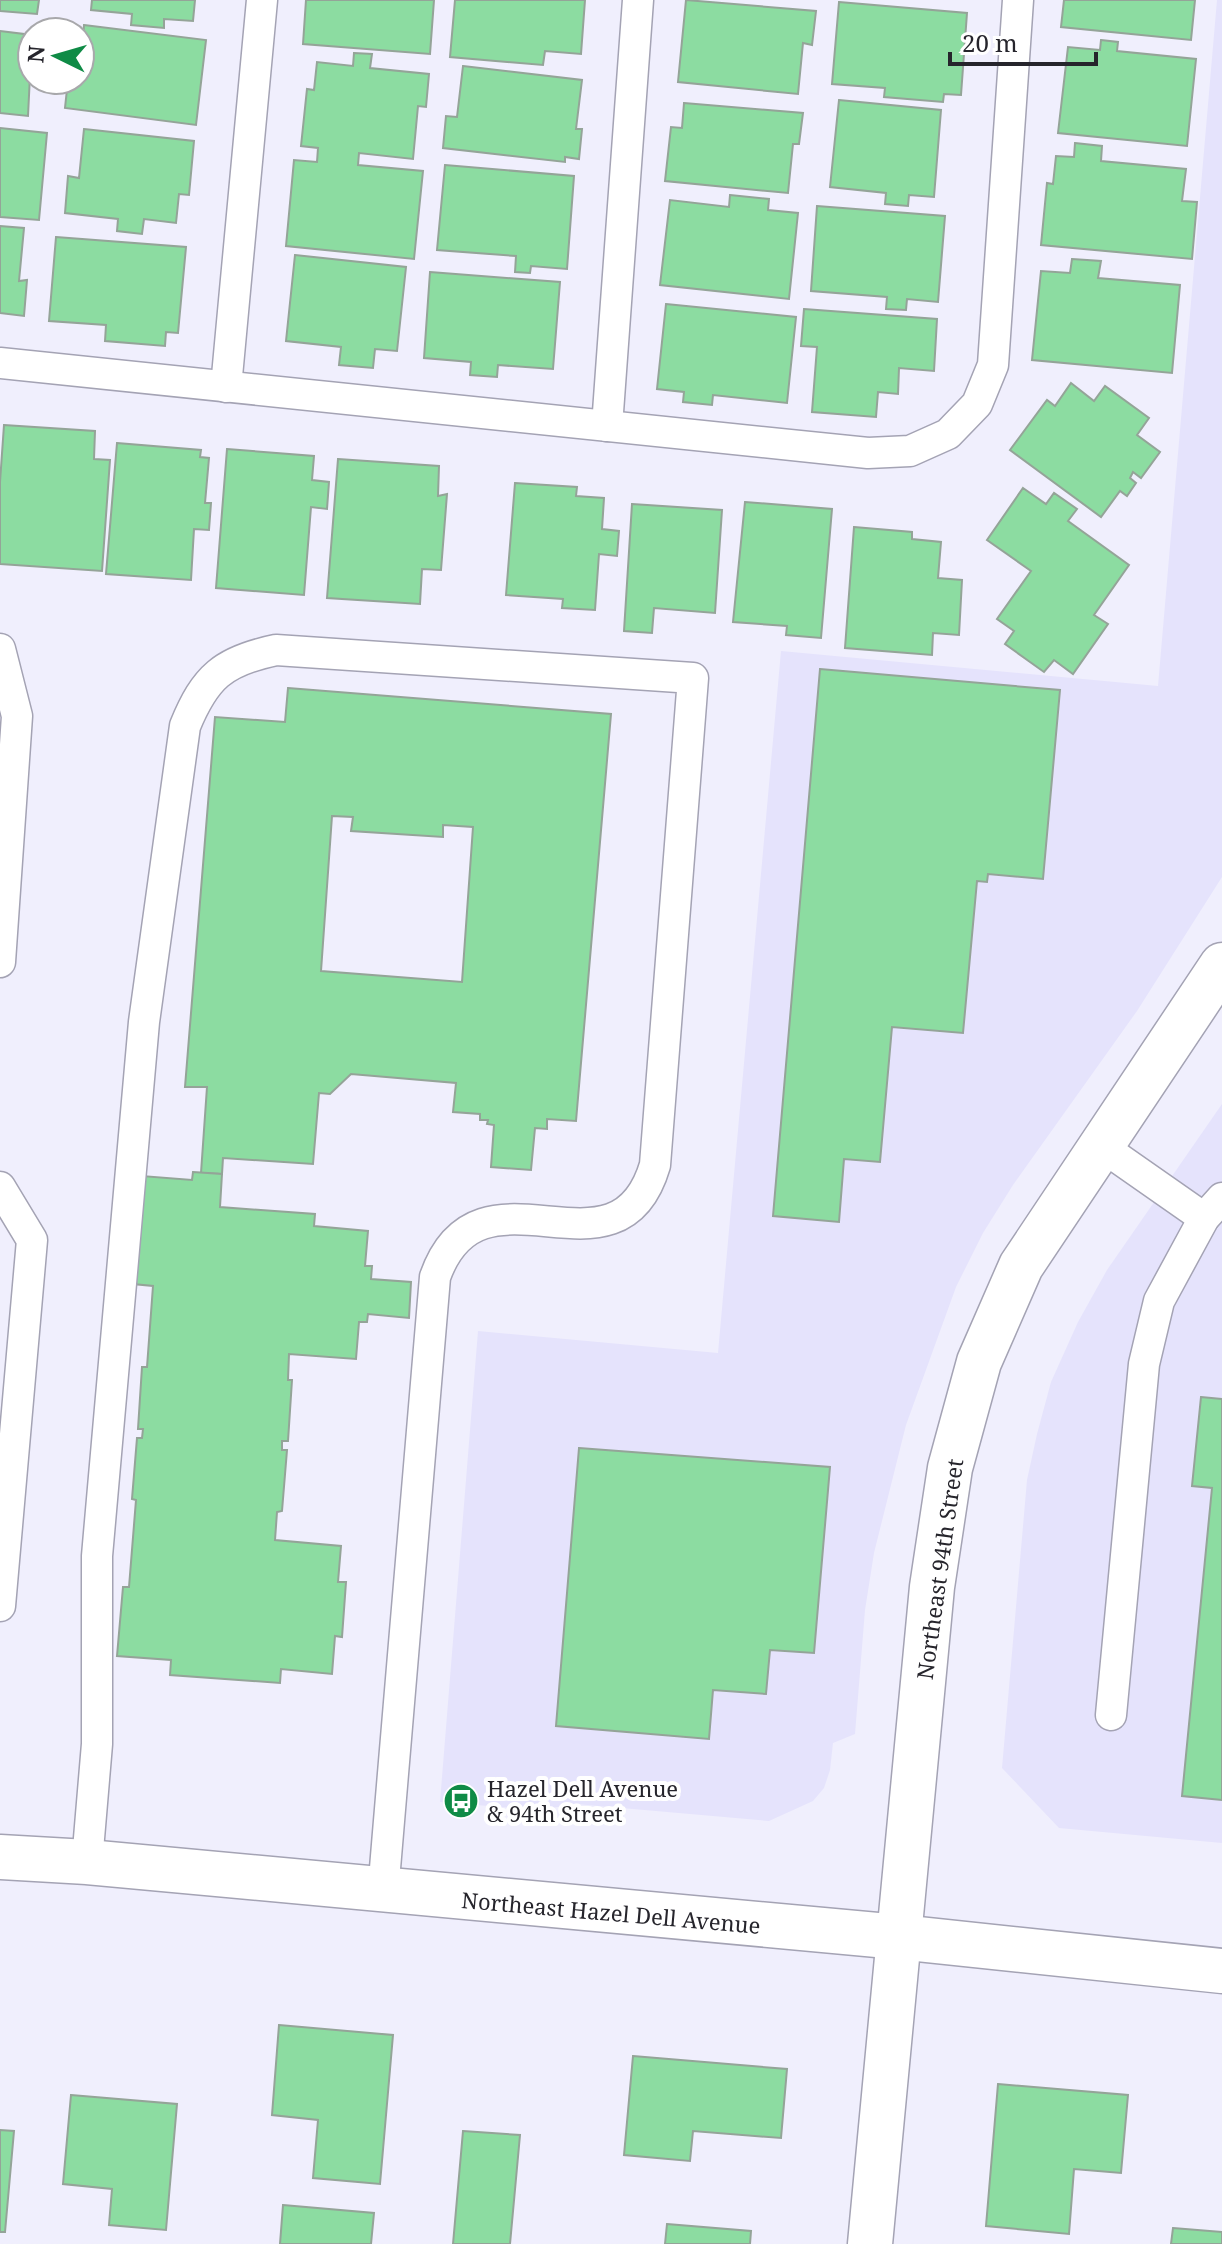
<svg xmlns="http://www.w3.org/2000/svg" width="1222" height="2244" viewBox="0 0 1222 2244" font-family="'Noto Serif',serif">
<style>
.built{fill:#e5e3fc}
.building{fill:#8cdca1;stroke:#94a498;stroke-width:2;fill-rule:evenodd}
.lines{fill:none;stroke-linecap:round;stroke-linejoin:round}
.service-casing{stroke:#a4a3b4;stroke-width:33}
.tertiary-casing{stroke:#a4a3b4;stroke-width:47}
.secondary-casing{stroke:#a4a3b4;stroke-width:47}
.service{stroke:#fff;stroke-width:30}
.tertiary{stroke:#fff;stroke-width:44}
.secondary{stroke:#fff;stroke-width:44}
.labels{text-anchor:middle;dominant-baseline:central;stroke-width:8;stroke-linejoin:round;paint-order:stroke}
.street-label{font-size:22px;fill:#26252c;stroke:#fff}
.poi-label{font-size:22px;fill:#26252c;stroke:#fff;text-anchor:start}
</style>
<rect width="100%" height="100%" fill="#f0effd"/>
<!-- built -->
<g class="built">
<polygon points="1217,0 1222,0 1222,877 1137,1011 1013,1185 983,1233 956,1287 906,1425 874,1553 865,1610 855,1734 833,1743 830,1770 824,1788 813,1801 769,1821 576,1804 539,1810 440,1802 478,1331 718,1353 781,651 1158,686"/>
<polygon points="1222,1104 1222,1843 1059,1828 1002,1768 1027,1480 1037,1434 1051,1382 1078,1322 1107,1270"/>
</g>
<!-- building -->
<g class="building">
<polygon points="0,0 39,0 37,14 0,11"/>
<polygon points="92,0 195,0 193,21 164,19 164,28 131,25 132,14 91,10"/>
<polygon points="306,0 434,0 430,54 303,44"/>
<polygon points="455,0 585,0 581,54 545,51 543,65 450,57"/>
<polygon points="686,0 816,11 812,45 803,43 798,94 678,82"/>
<polygon points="1064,0 1195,0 1191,40 1061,27"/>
<polygon points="839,2 967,13 961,95 944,94 943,102 884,97 885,88 832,84"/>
<polygon points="84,25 206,40 196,125 65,108 68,80 80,80"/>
<polygon points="0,31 32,35 28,116 0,113"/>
<polygon points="1101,40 1118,42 1117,51 1196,59 1187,146 1058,133 1068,47 1100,50"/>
<polygon points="354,53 372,54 370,68 429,74 426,107 418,106 413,159 359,153 358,165 423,171 414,259 286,246 294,160 317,162 318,148 301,146 307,89 314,90 317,62 353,66"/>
<polygon points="463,66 582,80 576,129 582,129 579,159 565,157 565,162 443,148 446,116 457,117"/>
<polygon points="839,100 941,110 934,197 909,195 908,206 885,204 886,193 830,187"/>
<polygon points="684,103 803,113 799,144 793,144 788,193 665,181 671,127 682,128"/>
<polygon points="0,128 47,133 39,220 0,217"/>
<polygon points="84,129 194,141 189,195 179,194 176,223 144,219 142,234 117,231 118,219 65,213 68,176 79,178"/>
<polygon points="1075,143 1102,146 1101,161 1186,169 1182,201 1197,202 1192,259 1041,245 1047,183 1053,184 1056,156 1074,157"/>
<polygon points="445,165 574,176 567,269 531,266 530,273 515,272 516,256 437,250"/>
<polygon points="730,195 769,199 768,210 798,213 789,299 660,285 670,200 729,207"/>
<polygon points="817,206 945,216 938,302 907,299 906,310 886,309 887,297 811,291"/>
<polygon points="0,226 24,228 19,281 27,280 24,316 0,313"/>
<polygon points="56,237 186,247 178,333 166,332 165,346 105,341 106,325 49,321"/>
<polygon points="295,255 406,267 397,351 375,349 373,368 339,365 341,347 286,341"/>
<polygon points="1072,259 1101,261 1098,278 1180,285 1172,373 1032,360 1041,271 1070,273"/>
<polygon points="430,272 560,282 553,369 498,365 497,377 470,375 471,362 424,358"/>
<polygon points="666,304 796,317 787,403 713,395 712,405 683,402 684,392 657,389"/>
<polygon points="804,309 937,319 934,371 899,368 898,394 878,392 876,417 812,412 817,347 801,346"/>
<polygon points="1071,383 1094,401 1105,386 1149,418 1137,435 1160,452 1141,478 1133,472 1130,478 1136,483 1127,496 1120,491 1101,517 1010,450 1047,400 1055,406"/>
<polygon points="4,425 95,431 94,459 110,460 102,571 0,564 0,482"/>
<polygon points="117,443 201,450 200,457 209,458 205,503 211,503 209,530 194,529 191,580 106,574"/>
<polygon points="227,449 314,456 312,480 329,482 327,509 311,507 304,595 216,588"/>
<polygon points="338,459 439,466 438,496 447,494 441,570 422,569 420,604 327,598"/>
<polygon points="515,483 577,487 576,496 604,498 602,529 619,531 617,556 599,554 595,610 562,608 563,599 506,595"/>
<polygon points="1023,488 1046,504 1054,493 1077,509 1068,521 1129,565 1094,615 1108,624 1073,674 1054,660 1044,672 1005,644 1014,631 997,619 1031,571 987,540"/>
<polygon points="745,502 832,509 821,638 786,635 787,626 733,622"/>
<polygon points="632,504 722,510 715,613 654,608 652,633 624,631"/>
<polygon points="854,527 912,532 912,539 941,542 938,578 962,580 959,635 933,633 932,655 845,648"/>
<polygon points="820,669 1060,690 1043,879 988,874 987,882 977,881 963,1033 892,1027 880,1162 844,1159 839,1222 773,1216"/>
<path d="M288 688 611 714 576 1121 547 1119V1129L535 1128 531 1170 491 1167 494 1125 487 1124 488 1120H480V1114L453 1112 456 1083 351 1074 330 1094 319 1093 313 1164 223 1158 222 1174 201 1173 207 1087H185L215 717 285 722ZM332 816 353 817 351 831 443 837V825L473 827 462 982 321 971Z"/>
<polygon points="193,1172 222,1174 220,1207 315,1214 314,1226 368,1231 365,1266 372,1266 371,1279 411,1282 409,1318 368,1314 367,1322 359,1322 356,1359 289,1354 288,1380 292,1380 288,1441 282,1441 282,1450 287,1450 282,1511 277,1512 275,1540 341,1546 338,1582 346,1582 342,1637 335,1636 332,1674 281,1669 280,1683 170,1675 171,1660 117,1656 123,1587 129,1587 136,1500 132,1499 137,1438 142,1438 143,1429 138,1429 142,1367 147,1367 153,1286 133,1284 142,1176 192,1180"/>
<polygon points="1201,1397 1222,1399 1222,1800 1182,1796 1212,1488 1192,1486"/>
<polygon points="579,1448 830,1467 814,1653 770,1650 766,1694 713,1690 709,1739 556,1726"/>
<polygon points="279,2025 393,2035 380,2184 313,2178 318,2120 272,2115"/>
<polygon points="633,2056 787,2069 781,2138 693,2131 690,2161 624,2155"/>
<polygon points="998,2084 1128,2095 1121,2173 1074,2169 1069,2234 986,2226"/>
<polygon points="71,2095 177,2104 166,2230 109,2225 112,2189 63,2184"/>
<polygon points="0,2130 14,2131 5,2232 0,2232"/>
<polygon points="463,2131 520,2135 510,2244 453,2244"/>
<polygon points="283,2205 374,2213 371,2244 280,2244"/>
<polygon points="667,2224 751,2231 750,2244 665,2244"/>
<polygon points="1173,2228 1222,2232 1222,2244 1171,2244"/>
</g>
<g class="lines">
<defs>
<g id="service">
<polyline points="0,363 868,453 910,451 948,434 977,404 993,365 1018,0"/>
<polyline points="226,387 262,0"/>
<polyline points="607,426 638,0"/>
<polyline points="0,649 17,716 0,962"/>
<polyline points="1101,1146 1204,1218"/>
<polyline points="0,1187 32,1240 0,1606"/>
<polyline points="1111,1715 1144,1364 1159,1301 1204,1218 1222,1198"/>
<path d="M87 1862 97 1744V1556L144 1022 185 726C205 677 223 661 276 650L693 678 655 1165C617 1294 480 1149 435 1277L383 1892"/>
</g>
<polyline id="tertiary" points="870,2244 932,1587 950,1468 979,1362 1021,1266 1222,965"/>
<polyline id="secondary" points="0,1857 87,1862 899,1937 1222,1971"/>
</defs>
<!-- service casing -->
<use href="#service" class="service-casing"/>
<!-- tertiary casing -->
<use href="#tertiary" class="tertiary-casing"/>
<!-- secondary casing -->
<use href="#secondary" class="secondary-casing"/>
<!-- service -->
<use href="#service" class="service"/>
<!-- tertiary -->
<use href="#tertiary" class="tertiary"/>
<!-- secondary -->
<use href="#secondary" class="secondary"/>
</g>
<!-- icons -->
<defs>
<symbol id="bus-disc" viewBox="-11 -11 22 22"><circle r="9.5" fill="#0f8b46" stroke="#fff"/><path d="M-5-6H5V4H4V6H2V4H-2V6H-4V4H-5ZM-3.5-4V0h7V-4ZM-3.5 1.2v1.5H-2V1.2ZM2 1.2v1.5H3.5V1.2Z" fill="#fff"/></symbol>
</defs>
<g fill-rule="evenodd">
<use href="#bus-disc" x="441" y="1781" width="40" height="40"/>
</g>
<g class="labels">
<!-- street labels -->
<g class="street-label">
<text transform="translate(939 1569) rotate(-82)">Northeast 94th Street</text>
<text transform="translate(611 1912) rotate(5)">Northeast Hazel Dell Avenue</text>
</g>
<!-- poi labels -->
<g class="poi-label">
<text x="487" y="1788">Hazel Dell Avenue<tspan x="487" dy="25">&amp; 94th Street</tspan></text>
</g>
</g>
<!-- north arrow -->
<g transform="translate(56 56) rotate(275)"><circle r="38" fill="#ffffff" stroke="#a8a8ab" stroke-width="2"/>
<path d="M0-6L14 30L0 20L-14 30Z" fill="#0f8b46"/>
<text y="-12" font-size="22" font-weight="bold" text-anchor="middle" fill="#26252c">N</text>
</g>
<!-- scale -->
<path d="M950 52v12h146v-12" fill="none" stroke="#26252c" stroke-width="4"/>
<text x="962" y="52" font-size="24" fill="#26252c" stroke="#ffffff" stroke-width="6" paint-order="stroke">20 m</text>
</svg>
